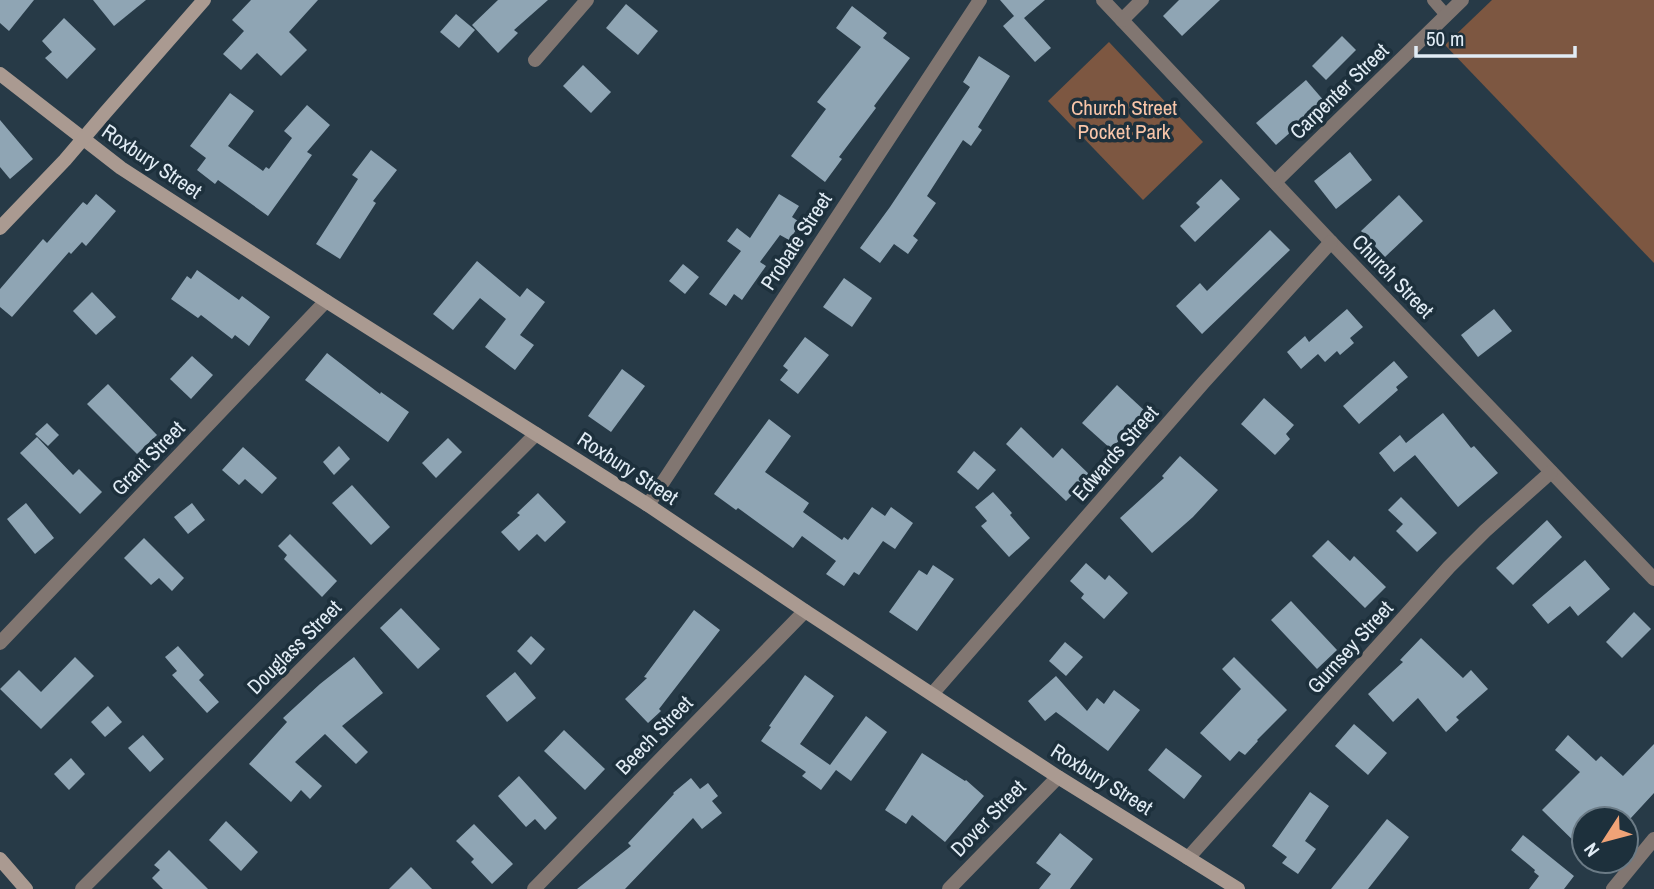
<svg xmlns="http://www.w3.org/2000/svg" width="1654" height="889" viewBox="0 0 1654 889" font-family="'Archivo Narrow',sans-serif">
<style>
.green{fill:#7d5741}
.building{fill:#8fa5b4}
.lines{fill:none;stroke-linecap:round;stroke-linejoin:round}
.lane{stroke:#817671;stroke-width:12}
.street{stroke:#817671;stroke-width:14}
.secondary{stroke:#aa9a91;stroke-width:14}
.labels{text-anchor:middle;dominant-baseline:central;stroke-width:7;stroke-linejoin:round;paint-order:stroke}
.street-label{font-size:21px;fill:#e1ecf5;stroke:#1d303c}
.park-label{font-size:21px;fill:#f8c5a9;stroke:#1d303c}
</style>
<rect width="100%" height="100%" fill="#273a47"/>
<!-- green -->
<g class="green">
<polygon points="1492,0 1654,0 1654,263 1445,45"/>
<polygon points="1109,42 1203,142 1143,200 1048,101"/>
</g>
<!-- building -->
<g class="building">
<polygon points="0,0 34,0 9,31 0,23"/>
<polygon points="93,0 146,0 114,26"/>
<polygon points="251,0 318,0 289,32 307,50 281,76 257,53 241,70 223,54 244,31 232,20"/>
<polygon points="498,0 548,0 514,30 518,33 498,53 472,25"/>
<polygon points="1000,0 1045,0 1024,18 1051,48 1035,62 1003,26 1014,16"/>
<polygon points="1179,0 1220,0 1182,36 1163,16"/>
<polygon points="626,4 658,31 638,55 606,28"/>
<polygon points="852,6 887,33 883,38 910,58 874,106 876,108 839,157 842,159 825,182 791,156 826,109 817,102 861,47 836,28"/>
<polygon points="456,14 475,30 459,48 440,32"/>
<polygon points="64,18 96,49 67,79 45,58 52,52 42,41"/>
<polygon points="1342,36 1356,50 1326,80 1312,66"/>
<polygon points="979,56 1010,76 978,127 982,130 971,146 963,140 927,196 936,203 913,236 918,240 908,254 894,244 880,263 860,248 890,207 970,87 963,82"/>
<polygon points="583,65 611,92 591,113 563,86"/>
<polygon points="1306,80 1325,102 1276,145 1256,123"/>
<polygon points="230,93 254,111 228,146 263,171 266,167 269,169 292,138 284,131 307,105 330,125 307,152 312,155 268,216 218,180 215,184 197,170 206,158 190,146"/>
<polygon points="0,120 33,159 10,179 0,167"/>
<polygon points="371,150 397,170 373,201 376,203 340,259 316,244 358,179 352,175"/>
<polygon points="1350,152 1372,180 1336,209 1314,181"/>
<polygon points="1221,179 1240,199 1195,242 1180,226 1200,207 1196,203"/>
<polygon points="96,194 116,211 86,246 82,242 71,254 69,252 12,317 0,307 0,289 43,239 47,243 83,202 87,205"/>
<polygon points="779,194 799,206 792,217 801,223 789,240 780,235 760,262 766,266 742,300 734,294 726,306 709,294 741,251 727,241 737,228 750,238"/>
<polygon points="1399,195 1423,221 1385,257 1361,231"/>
<polygon points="1270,230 1290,250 1202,334 1176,306 1200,283 1207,291"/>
<polygon points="477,261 520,297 527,288 545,302 520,335 534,345 515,370 485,347 506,319 480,298 453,330 433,314"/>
<polygon points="683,264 699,277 685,294 669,281"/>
<polygon points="197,270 239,300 242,296 270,317 249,346 235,335 232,339 201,315 198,318 171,299 187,276 191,279"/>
<polygon points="844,278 872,298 852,327 823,307"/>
<polygon points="92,292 116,317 96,335 73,311"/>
<polygon points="1347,309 1363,327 1350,338 1354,343 1340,355 1337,351 1325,362 1318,354 1301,369 1287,352 1305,336 1309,342"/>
<polygon points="1494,309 1512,331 1478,357 1461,335"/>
<polygon points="805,337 829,355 798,394 780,380 788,370 783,366"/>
<polygon points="327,353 380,394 381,392 409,412 388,442 305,380"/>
<polygon points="192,356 213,375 191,399 170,379"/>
<polygon points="1394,361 1408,377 1396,387 1398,390 1359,424 1343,406"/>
<polygon points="622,369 645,386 611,432 588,416"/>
<polygon points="108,384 157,435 137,454 87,404"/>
<polygon points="1117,385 1146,412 1111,449 1082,423"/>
<polygon points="1264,398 1294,425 1286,434 1290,439 1275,455 1241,424"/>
<polygon points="1443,413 1471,448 1474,446 1498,473 1458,507 1415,455 1394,472 1379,453 1400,435 1406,443"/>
<polygon points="769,419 791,436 765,472 809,503 803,512 842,540 844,537 848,540 872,507 885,516 891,507 913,523 895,549 883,541 859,575 854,572 844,586 826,574 836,561 802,536 793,548 738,508 736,510 714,494"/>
<polygon points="47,423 59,435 48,446 35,434"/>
<polygon points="1021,427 1053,458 1062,448 1091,476 1066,501 1006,444"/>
<polygon points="37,437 73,475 79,469 102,492 80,514 20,453"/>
<polygon points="448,438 462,452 436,478 422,463"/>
<polygon points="339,446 350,459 334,475 323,462"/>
<polygon points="243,447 277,478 262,494 245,479 239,485 222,470"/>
<polygon points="974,451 996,470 978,490 957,472"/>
<polygon points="1180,456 1218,490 1193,517 1152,553 1120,518 1164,478 1162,476"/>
<polygon points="352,485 390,527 371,545 332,503"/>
<polygon points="993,492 1012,513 1010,515 1030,538 1009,557 981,526 987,521 975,507"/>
<polygon points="538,493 566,522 545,542 537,534 519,551 501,532 520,515 517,513"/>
<polygon points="1401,497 1437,533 1417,552 1396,531 1403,524 1388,510"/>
<polygon points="26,503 54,538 35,554 7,519"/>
<polygon points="192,503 205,520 188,534 174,517"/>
<polygon points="1547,520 1562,537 1513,585 1496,568"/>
<polygon points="290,534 337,581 322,597 284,559 287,555 278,546"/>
<polygon points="144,538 184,578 172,591 159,578 151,585 124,558"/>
<polygon points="1328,540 1350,561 1354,556 1386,587 1365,608 1312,556"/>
<polygon points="1585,560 1610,589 1578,616 1570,606 1548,624 1532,605"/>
<polygon points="1086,563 1105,580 1109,575 1128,593 1104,619 1081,598 1084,594 1070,581"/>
<polygon points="933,565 954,579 917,631 889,612 919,570 927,575"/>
<polygon points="1291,601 1337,650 1317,669 1271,620"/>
<polygon points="401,608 440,649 418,669 380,628"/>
<polygon points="694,610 720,630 659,709 661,711 648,723 625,699 647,678 644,677"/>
<polygon points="1634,612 1651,629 1622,658 1606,642"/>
<polygon points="531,636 545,649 531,665 517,651"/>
<polygon points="1421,638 1463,678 1471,670 1488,689 1456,717 1459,720 1446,732 1418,698 1393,722 1368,694 1403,662 1400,660"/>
<polygon points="1065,642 1083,657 1066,676 1049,661"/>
<polygon points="178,646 204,675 199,680 219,702 207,713 172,675 177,671 165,657"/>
<polygon points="75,657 94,676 41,729 0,689 19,670 41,692"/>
<polygon points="354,657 383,693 342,726 368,752 356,764 325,734 295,762 322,786 310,799 301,790 291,802 249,764 287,722 283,718 320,684"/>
<polygon points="1234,657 1287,710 1257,740 1258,741 1245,755 1239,751 1230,761 1200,733 1241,689 1222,669"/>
<polygon points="515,672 536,698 507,722 486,696"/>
<polygon points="805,675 834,696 800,744 830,765 866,716 887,732 851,781 836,770 821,790 802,776 806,772 761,741 771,727 769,726"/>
<polygon points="1056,676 1087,711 1097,698 1104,704 1114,690 1140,710 1108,751 1056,712 1045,721 1028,701"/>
<polygon points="108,706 122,722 105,737 91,722"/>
<polygon points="1354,724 1387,753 1368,775 1335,746"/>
<polygon points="564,730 605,769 585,790 544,751"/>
<polygon points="143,735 164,759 150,772 128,748"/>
<polygon points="1568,735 1596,761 1601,756 1623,776 1654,744 1654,793 1630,819 1584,819 1584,851 1542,810 1580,772 1555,750"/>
<polygon points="1166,748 1202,776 1184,799 1148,770"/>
<polygon points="922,753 965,781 966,780 984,796 945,842 912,815 906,824 885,810"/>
<polygon points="71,758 85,774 69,790 54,774"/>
<polygon points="519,776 557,818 545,830 535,819 526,827 498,796"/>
<polygon points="691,778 700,789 708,783 718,796 712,801 722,813 702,829 693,818 625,889 577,889 631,846 628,843 674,794 673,793"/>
<polygon points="1310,792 1329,806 1305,841 1316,849 1298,874 1282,863 1287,857 1272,846"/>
<polygon points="1387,819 1409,837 1368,889 1331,889"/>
<polygon points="226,821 258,852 241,871 209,840"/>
<polygon points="474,824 513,864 492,884 471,862 474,859 456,841"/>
<polygon points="1060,833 1093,859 1070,889 1039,889 1051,874 1036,863"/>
<polygon points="1523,835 1574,876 1564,889 1529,889 1539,876 1534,872 1535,870 1511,850"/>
<polygon points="169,850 208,889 163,889 152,878 160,870 154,865"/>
<polygon points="411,867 432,889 389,889"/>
</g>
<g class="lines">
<!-- lane -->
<polyline class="lane" points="1433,0 1446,15"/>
<!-- street -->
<g class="street">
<polyline points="1103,0 1331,242 1654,579"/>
<polyline points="1122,20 1142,0"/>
<polyline points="535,60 587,0"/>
<polyline points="1275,182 1462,0"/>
<polyline points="648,505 980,0"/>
<polyline points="0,643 326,301"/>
<polyline points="933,693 1204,382 1331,242"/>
<polyline points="1188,858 1449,567 1485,531 1551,472"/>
<polyline points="82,889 536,434"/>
<polyline points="534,889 805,611"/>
<polyline points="949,889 1058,777"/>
<polyline points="1613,889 1654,839"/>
</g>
<!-- secondary -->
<g class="secondary">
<polyline points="0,74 121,168 326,301 648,505 805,611 1058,777 1238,889"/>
<polyline points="0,228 65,160 105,113 204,0"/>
<polyline points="0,859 26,889"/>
</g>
</g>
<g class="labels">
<!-- street labels -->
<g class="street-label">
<text transform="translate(1339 91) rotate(-44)">Carpenter Street</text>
<text transform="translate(152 161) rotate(34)">Roxbury Street</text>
<text transform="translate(796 241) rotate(-57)">Probate Street</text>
<text transform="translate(1393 276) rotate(46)">Church Street</text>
<text transform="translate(1115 453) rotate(-49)">Edwards Street</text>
<text transform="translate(148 458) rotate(-46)">Grant Street</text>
<text transform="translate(628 468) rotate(33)">Roxbury Street</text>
<text transform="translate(294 647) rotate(-45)">Douglass Street</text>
<text transform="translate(1350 647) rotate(-48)">Gurnsey Street</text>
<text transform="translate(654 735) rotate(-46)">Beech Street</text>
<text transform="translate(1102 779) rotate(32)">Roxbury Street</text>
<text transform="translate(988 818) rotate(-46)">Dover Street</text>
</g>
<!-- park labels -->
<g class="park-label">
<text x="1124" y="107">Church Street<tspan x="1124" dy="24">Pocket Park</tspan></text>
</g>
</g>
<!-- north arrow -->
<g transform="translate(1605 840) rotate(234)"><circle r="33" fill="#1d303c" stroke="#6b7b86" stroke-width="2"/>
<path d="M0-5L12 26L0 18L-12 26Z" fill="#efa377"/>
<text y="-10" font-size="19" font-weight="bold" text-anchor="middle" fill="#e1ecf5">N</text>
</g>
<!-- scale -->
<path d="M1416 46v10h159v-10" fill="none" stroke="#e1ecf5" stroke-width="3.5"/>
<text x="1426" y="46" font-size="21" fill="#e1ecf5" stroke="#1d303c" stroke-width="5" paint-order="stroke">50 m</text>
</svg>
